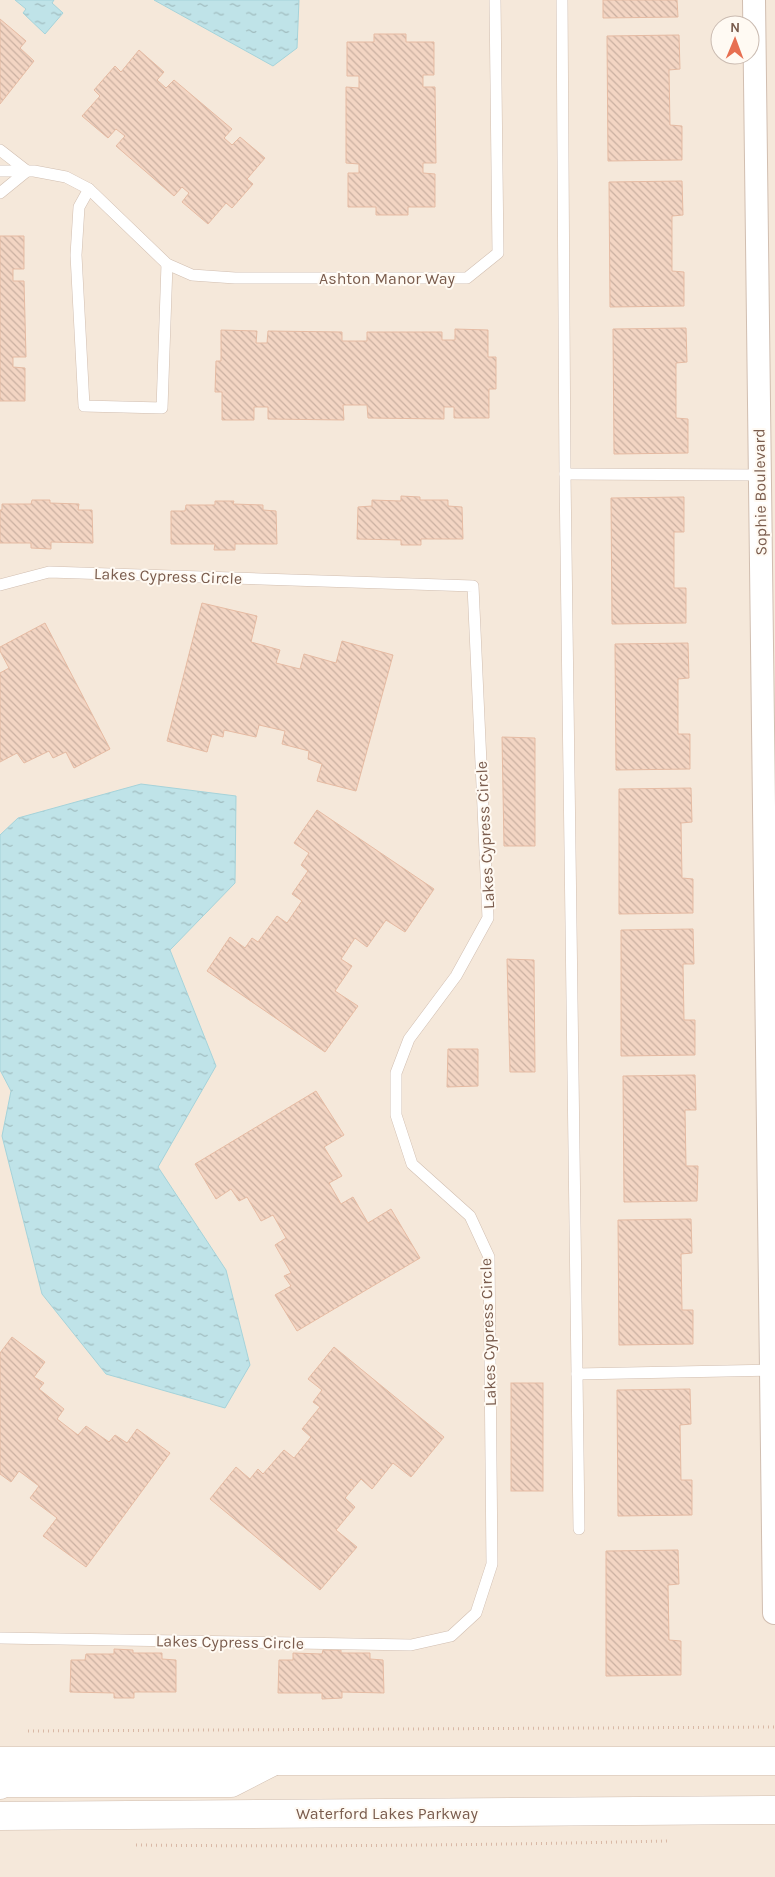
<svg xmlns="http://www.w3.org/2000/svg" width="775" height="1877" viewBox="0 0 775 1877" font-family="Karla,sans-serif">
<style>
.residential{fill:#f5e8da;fill-rule:evenodd}
.water{fill:url(#water-ripples);stroke:#a5d3da}
.building{fill:url(#building-back-hatch);stroke:#e6bba3}
.lines{fill:none;stroke-linecap:round;stroke-linejoin:round}
.service-casing{stroke:#d1beb0;stroke-width:12}
.minor-casing{stroke:#d1beb0;stroke-width:24}
.tertiary-casing{stroke:#d1beb0;stroke-width:29}
.path{stroke:#d9b8a5;stroke-width:3;stroke-dasharray:1 4;stroke-linecap:butt}
.service{stroke:#fff;stroke-width:11}
.minor{stroke:#fff;stroke-width:22}
.tertiary{stroke:#fff;stroke-width:28}
.labels{text-anchor:middle;dominant-baseline:central;stroke-width:4;stroke-linejoin:round;paint-order:stroke}
.street-label{font-size:16px;fill:#7a5c4d;stroke:#fffaf3}
</style>
<defs>
<pattern id="water-ripples" width="26" height="14" patternUnits="userSpaceOnUse" patternTransform="scale(1.25)"><rect width="26" height="14" fill="#bfe3e8"/><path d="M2 4q2-2 4 0t4 0M15 11q2-2 4 0t4 0" fill="none" stroke="#a0bbbe"/></pattern>
<pattern id="building-back-hatch" width="6" height="6" patternUnits="userSpaceOnUse" patternTransform="scale(1.25)"><rect width="6" height="6" fill="#f3d5c3"/><path d="M-1 5l2 2M0 0l6 6M5-1l2 2" fill="none" stroke="#cab0a1"/></pattern>
</defs>
<rect width="100%" height="100%" fill="#fdf6ec"/>
<!-- residential -->
<path class="residential" d="M0 0H775V1877H0ZM720 25H750V55H720Z"/>
<!-- water -->
<g class="water">
<polygon points="15,0 54,0 52,3 63,13 45,34 23,13 26,9"/>
<polygon points="154,0 299,0 297,48 273,66"/>
<polygon points="141,784 236,796 235,883 170,950 216,1066 158,1167 226,1270 250,1365 225,1408 106,1374 42,1294 2,1136 11,1091 0,1070 0,835 18,818"/>
</g>
<!-- building -->
<g class="building">
<polygon points="603,0 677,0 678,17 603,18"/>
<polygon points="0,19 26,41 20,48 34,61 0,104"/>
<polygon points="374,34 406,34 406,42 434,42 434,75 423,75 423,87 435,87 436,163 423,163 423,173 435,174 435,207 408,207 408,215 376,215 376,207 348,207 348,173 359,173 359,164 346,163 346,87 359,88 359,76 347,76 347,42 374,42"/>
<polygon points="679,35 680,69 669,70 670,125 682,126 682,160 608,161 607,36"/>
<polygon points="139,50 164,72 157,80 166,88 174,80 232,129 224,138 232,145 240,137 265,158 247,179 253,184 232,208 226,203 208,224 182,202 189,193 182,187 174,196 116,146 125,136 116,129 108,138 82,116 100,96 94,90 115,66 121,72"/>
<polygon points="682,181 683,215 672,216 672,271 684,272 684,306 610,307 609,182"/>
<polygon points="0,236 24,236 24,269 13,269 13,281 24,281 26,357 13,357 13,367 25,368 25,401 0,401"/>
<polygon points="686,328 687,362 676,363 676,418 688,419 688,453 614,454 613,329"/>
<polygon points="455,329 488,330 488,357 496,357 496,389 489,389 489,418 454,418 454,407 444,407 444,419 368,418 367,405 343,405 344,420 268,419 268,407 254,407 254,420 222,420 222,392 215,392 216,361 221,361 221,330 257,331 256,343 267,343 268,331 342,332 342,341 367,341 367,332 442,332 442,340 455,340"/>
<polygon points="401,496 420,497 420,500 448,500 448,506 462,507 463,539 421,539 421,545 401,545 401,540 357,539 358,507 372,506 372,500 401,501"/>
<polygon points="684,497 684,532 674,532 674,588 686,588 686,623 612,624 611,498"/>
<polygon points="32,500 50,500 50,503 79,504 78,510 92,510 93,543 51,542 51,549 31,548 31,543 0,543 0,510 2,510 2,504 31,504"/>
<polygon points="215,501 234,501 233,504 263,505 263,510 276,511 277,544 235,544 235,550 214,550 215,544 171,544 171,511 185,511 186,505 215,505"/>
<polygon points="202,603 257,616 251,642 280,650 276,663 300,669 304,654 336,663 342,641 393,655 356,791 317,781 322,764 308,759 309,751 282,744 285,731 259,725 256,737 224,730 223,737 212,734 207,752 167,741"/>
<polygon points="45,623 110,749 74,768 66,752 53,758 49,751 24,763 17,753 0,762 0,673 9,668 0,651 0,647"/>
<polygon points="688,643 689,678 678,679 678,734 690,734 690,769 616,770 615,644"/>
<polygon points="502,737 535,738 535,846 504,846"/>
<polygon points="691,788 692,822 681,823 682,878 693,879 693,913 619,914 619,789"/>
<polygon points="317,810 434,889 405,932 386,920 367,947 355,938 341,959 352,966 335,991 358,1006 325,1052 207,971 230,937 245,948 252,938 258,942 277,916 287,923 302,901 292,894 308,871 301,865 309,853 294,843"/>
<polygon points="693,929 694,964 683,964 684,1020 695,1020 695,1055 621,1056 621,930"/>
<polygon points="507,959 534,960 535,1072 510,1072"/>
<polygon points="448,1049 478,1049 478,1086 447,1087"/>
<polygon points="695,1075 696,1110 685,1110 686,1166 698,1166 697,1201 624,1202 623,1076"/>
<polygon points="316,1091 344,1135 324,1147 342,1176 329,1183 341,1204 353,1197 368,1223 391,1209 420,1258 297,1331 275,1295 291,1286 284,1276 291,1273 275,1245 286,1238 273,1215 261,1221 247,1197 239,1201 231,1189 216,1199 195,1164"/>
<polygon points="691,1219 692,1253 681,1254 682,1310 693,1310 693,1344 619,1345 618,1220"/>
<polygon points="12,1337 45,1362 34,1377 44,1383 39,1389 64,1409 57,1419 78,1435 86,1426 109,1442 115,1435 127,1443 137,1429 170,1453 86,1567 43,1536 57,1518 30,1498 39,1486 19,1471 11,1482 0,1474 0,1353"/>
<polygon points="334,1347 444,1437 411,1477 393,1463 372,1489 361,1479 345,1498 355,1507 336,1530 357,1547 320,1590 210,1499 236,1467 250,1479 258,1469 263,1474 284,1450 294,1458 311,1437 302,1429 320,1407 313,1402 322,1390 308,1379"/>
<rect x="511" y="1383" width="32" height="108"/>
<polygon points="690,1389 691,1424 680,1425 681,1480 692,1480 692,1515 618,1516 617,1390"/>
<polygon points="678,1550 679,1584 668,1585 669,1640 681,1641 681,1675 606,1676 606,1551"/>
<polygon points="114,1649 133,1650 133,1653 162,1653 162,1659 176,1660 176,1692 134,1692 134,1698 114,1698 114,1693 70,1692 71,1660 85,1660 86,1654 114,1654"/>
<polygon points="323,1650 341,1650 341,1653 370,1653 370,1659 383,1660 384,1693 342,1692 342,1698 322,1699 322,1693 278,1693 279,1660 293,1660 293,1653 322,1654"/>
</g>
<g class="lines">
<defs>
<g id="service">
<polyline points="562,0 565,474 577,1374 774,1370"/>
<polyline points="0,150 27,171 0,193"/>
<polyline points="0,171 34,171 66,177 89,189 167,264 192,275 235,278 467,278 498,253 495,0"/>
<polyline points="89,189 79,207 76,255 84,406 162,408 167,264"/>
<polyline points="565,474 760,475"/>
<polyline points="0,585 49,572 473,586 488,918 456,976 409,1039 396,1073 396,1115 412,1164 470,1216 489,1257 492,1564 476,1613 451,1636 411,1645 0,1638"/>
<polyline points="577,1374 579,1529"/>
</g>
<polyline id="minor" points="754,0 774,1613"/>
<g id="tertiary">
<polyline points="0,1761 775,1761"/>
<polyline points="0,1785 4,1783 231,1783 270,1763"/>
<polyline points="0,1816 775,1810"/>
</g>
</defs>
<!-- service casing -->
<use href="#service" class="service-casing"/>
<!-- minor casing -->
<use href="#minor" class="minor-casing"/>
<!-- tertiary casing -->
<use href="#tertiary" class="tertiary-casing"/>
<!-- path -->
<g class="path">
<polyline points="28,1731 775,1727"/>
<path d="M136 1845C313 1847 490 1845 667 1841"/>
</g>
<!-- service -->
<use href="#service" class="service"/>
<!-- minor -->
<use href="#minor" class="minor"/>
<!-- tertiary -->
<use href="#tertiary" class="tertiary"/>
</g>
<g class="labels">
<!-- street labels -->
<g class="street-label">
<text x="387" y="278">Ashton Manor Way</text>
<text transform="translate(760 492) rotate(-91)">Sophie Boulevard</text>
<text transform="translate(168 576) rotate(2)">Lakes Cypress Circle</text>
<text transform="translate(485 835) rotate(-93)">Lakes Cypress Circle</text>
<text transform="translate(488 1332) rotate(-92)">Lakes Cypress Circle</text>
<text transform="translate(230 1642) rotate(1)">Lakes Cypress Circle</text>
<text x="387" y="1813">Waterford Lakes Parkway</text>
</g>
</g>
<!-- north arrow -->
<g transform="translate(735 40) rotate(1)"><circle r="24" fill="#fffaf3" stroke="#cabbb1"/>
<path d="M0-4L9 19L0 12L-9 19Z" fill="#e76f51"/>
<text y="-8" font-size="14" font-weight="bold" text-anchor="middle" fill="#7a5c4d">N</text>
</g>
</svg>
